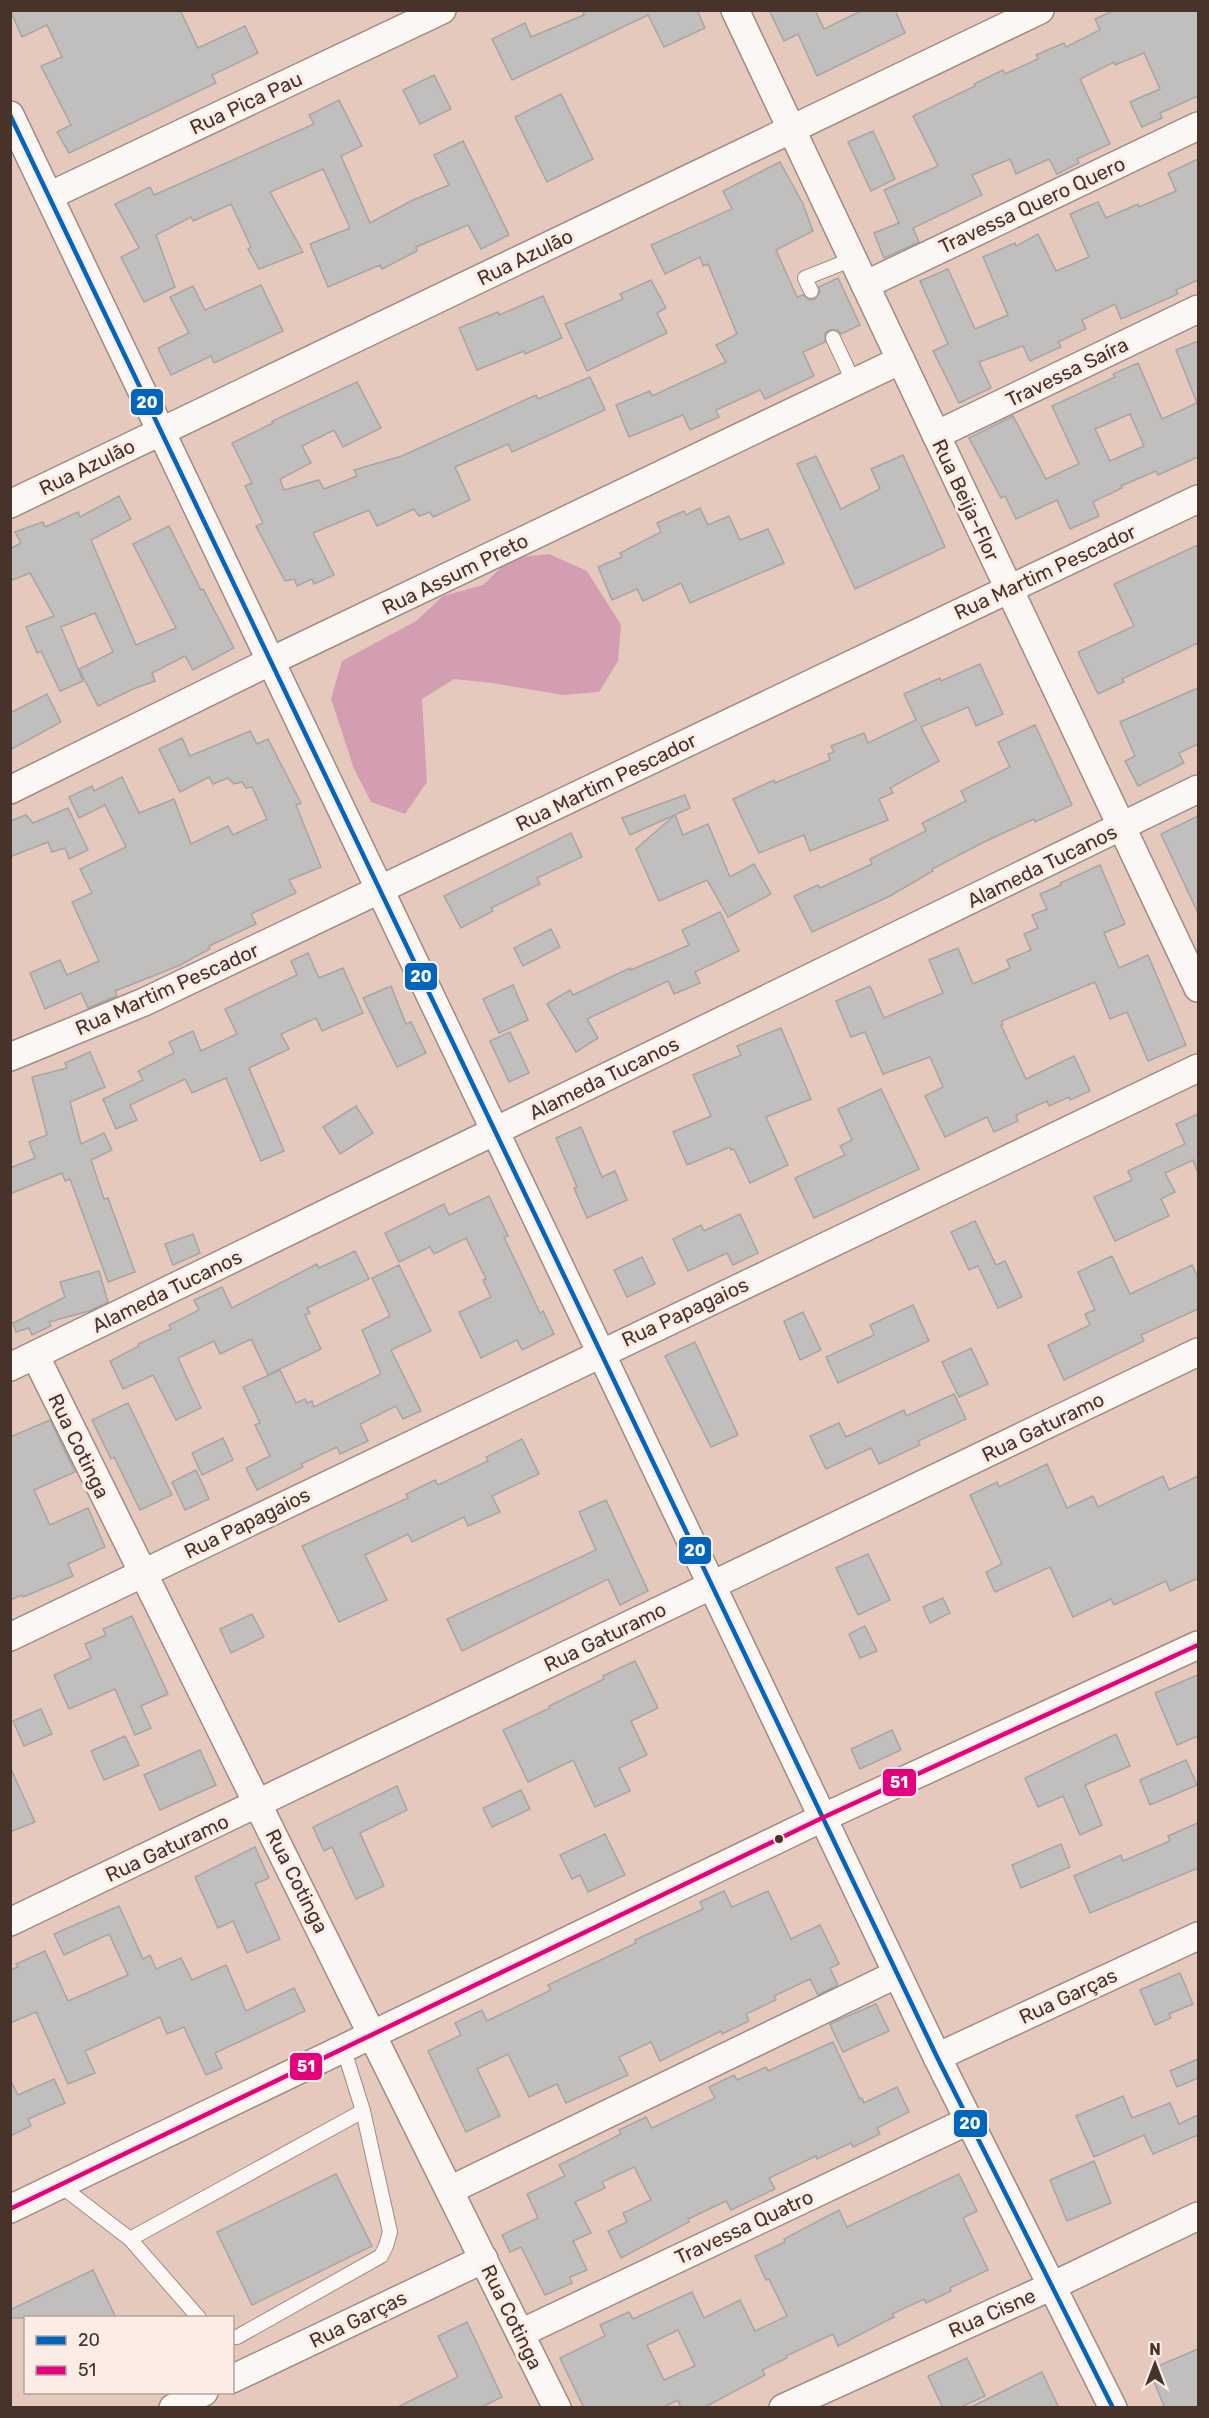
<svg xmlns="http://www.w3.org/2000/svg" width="1209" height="2418" viewBox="0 0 1209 2418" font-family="Rubik,sans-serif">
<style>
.forest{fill:#d49eb2}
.building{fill:#c0bfbe;stroke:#a7a5a3;stroke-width:1.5;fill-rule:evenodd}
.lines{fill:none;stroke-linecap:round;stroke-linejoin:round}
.service-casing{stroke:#a18b83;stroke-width:16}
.minor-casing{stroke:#a18b83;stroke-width:30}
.service{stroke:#fbf7f5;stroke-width:14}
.minor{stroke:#fbf7f5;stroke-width:27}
.bus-1-casing{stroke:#fcece6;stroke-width:9}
.bus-2-casing{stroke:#fcece6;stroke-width:9}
.bus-1{stroke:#0065bd;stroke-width:4.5}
.bus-2{stroke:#e5007d;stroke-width:4.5}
.bus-dot{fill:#47332a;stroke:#fcece6;stroke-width:2}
.labels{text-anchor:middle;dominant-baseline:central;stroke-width:6;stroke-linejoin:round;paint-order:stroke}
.street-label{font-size:20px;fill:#47332a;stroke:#fcece6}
.line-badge{stroke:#fcece6;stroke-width:2}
.badge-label{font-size:16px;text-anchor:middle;font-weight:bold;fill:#fff}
</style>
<rect width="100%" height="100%" fill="#e5c9bd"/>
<!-- forest -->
<polygon class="forest" points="549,554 587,571 621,625 618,661 599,692 563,695 492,683 454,679 422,699 427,782 405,814 371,802 354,769 331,699 342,661 416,621 443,596 483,585 511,558"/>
<!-- building -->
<g class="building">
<polygon points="10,10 180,10 198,48 245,26 258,53 212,75 216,83 69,153 57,132 71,125 41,66 62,57 47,25 22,37"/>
<polygon points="582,10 697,10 705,28 664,47 648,15 512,80 492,39 525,23 531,37 584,15"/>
<polygon points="769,10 815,10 824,29 863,10 895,10 905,33 817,76 798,34 784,41"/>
<polygon points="1115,10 1198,10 1198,96 1160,113 1162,118 1142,127 1130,102 1160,89 1144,53 1115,65 1114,62 1080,79 1110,144 1077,159 1079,163 1057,174 1049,159 1016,174 1010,159 972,175 982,195 913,228 919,242 884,258 874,233 899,223 884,190 938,166 913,116 975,86 974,84 1003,70 1005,74 1038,59 1036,55 1064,43 1066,47 1100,30 1095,19"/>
<polygon points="434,75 451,109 420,124 403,90"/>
<polygon points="561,94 593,159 547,182 515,117"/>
<polygon points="339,100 362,146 341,156 370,223 411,201 449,185 434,155 463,141 509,235 481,249 468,225 416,247 417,251 382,269 380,265 328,287 310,244 350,228 323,169 270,192 303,252 259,269 248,249 251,247 231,204 193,221 191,217 156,235 175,287 144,302 121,257 139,248 115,204 150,187 154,195 314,124 309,115"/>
<polygon points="873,131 895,179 871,191 848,142"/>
<polygon points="1198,159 1198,280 1176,290 1178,294 1121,319 1115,304 1082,320 1086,329 1058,342 1061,347 1030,361 1023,346 979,362 991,388 959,403 933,351 948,344 920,281 948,269 975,329 1008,315 983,257 1015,243 1016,246 1038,234 1056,271 1089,257 1070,214 1098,202 1106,218 1138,204 1139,207 1176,191 1168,173"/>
<polygon points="780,162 803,204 813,231 776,250 797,297 803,295 810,300 815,299 820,292 819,287 838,278 860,325 841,334 838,330 830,330 825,333 825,342 803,352 814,376 765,399 760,390 716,410 719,417 690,430 683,415 629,437 616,405 650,391 652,396 726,362 716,345 737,334 708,264 703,266 700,257 665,274 651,245 732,209 723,191"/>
<polygon points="651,280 666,308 657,313 667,333 587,371 565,324 623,299 620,294"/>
<polygon points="261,285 283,331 214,363 211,356 171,375 158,348 189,333 170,297 193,286 205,310"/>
<polygon points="543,296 562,338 525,354 524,351 477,370 459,328 498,312 499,315"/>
<path d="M1198 341V457L1158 475 1156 471 1121 486 1122 488 1093 502 1099 516 1070 529 1057 500 1016 519 1005 496 1001 498 969 438 1013 416 1046 479 1079 464 1052 406 1115 377 1113 374 1138 363 1162 419 1197 403 1176 350ZM1130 414 1144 446 1110 461 1095 429Z"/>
<polygon points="590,377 605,410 512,452 508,444 455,467 470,500 433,517 430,512 419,516 414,509 377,526 369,510 313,533 334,575 314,584 312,579 297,586 294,579 285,581 256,526 263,523 245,486 252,483 232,443 273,423 272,421 357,382 381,428 343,447 334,430 302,446 311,463 280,479 284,490 319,480 324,489 357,476 354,470 402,456 536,395 538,399"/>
<polygon points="903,455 945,547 855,589 797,464 816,456 841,509 880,489 871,469"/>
<polygon points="119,496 131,519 91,540 136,645 176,628 133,544 169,526 201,590 203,589 234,648 193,670 185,656 152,673 155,681 133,689 98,706 79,669 113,652 95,613 61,627 83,681 60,691 41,651 37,653 26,627 54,616 30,573 10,581 10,549 21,543 15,532 43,522 45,527 78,512 80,517"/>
<polygon points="700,508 708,525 729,516 740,540 768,529 784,563 690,603 681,583 643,601 637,589 612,600 598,567 622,557 620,553 661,532 657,523 684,511 686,515"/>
<polygon points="1198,545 1198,643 1122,679 1124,682 1098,694 1078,652 1134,626 1114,584"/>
<polygon points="980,664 1003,714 976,726 968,707 921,727 939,761 890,788 893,793 879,799 888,820 810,851 804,835 759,853 733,799 774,780 775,783 830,760 828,754 834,752 831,746 864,733 868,743 916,720 904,694 940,678 941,681"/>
<polygon points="1198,688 1198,744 1179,753 1184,763 1138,786 1125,761 1135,756 1120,722"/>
<polygon points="47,694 61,722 10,750 10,713"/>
<polygon points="1035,725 1072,805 1035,822 1034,819 986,841 932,869 933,871 890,896 812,932 794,896 818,885 820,888 872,864 870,859 926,831 922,823 966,801 961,791 1010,767 998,742"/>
<polygon points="250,731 257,744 268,739 301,803 296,805 321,867 289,880 296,893 251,914 256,924 209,946 210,949 178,966 115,991 117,996 88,1008 81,993 45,1009 30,973 60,960 67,975 99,961 72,902 92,893 80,869 126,847 105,805 79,818 69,797 92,786 94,791 122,777 139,813 174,799 191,844 228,826 233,835 267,819 252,787 246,788 242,782 234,784 228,778 213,784 209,777 180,792 159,749 182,738 190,756"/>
<polygon points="685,795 690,808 630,835 622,818"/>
<polygon points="68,808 88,850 69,859 65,848 52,852 48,842 10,857 10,821 26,815 33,823"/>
<polygon points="675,815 683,835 708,824 730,877 754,864 771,894 728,917 707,880 659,901 636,849"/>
<polygon points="1198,816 1198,913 1161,834"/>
<polygon points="571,833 582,857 537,878 540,884 491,908 493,911 461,928 444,896"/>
<polygon points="1100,865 1125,924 1104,933 1119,968 1148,955 1186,1045 1148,1061 1127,1012 1110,1019 1095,982 1002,1021 1003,1024 1001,1025 1026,1079 1074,1056 1090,1091 1070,1100 1069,1097 1049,1106 1047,1101 1016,1115 1018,1121 994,1132 987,1117 945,1137 925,1096 943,1087 930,1057 883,1074 865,1032 851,1037 836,1001 870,986 884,1018 943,993 929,960 958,948 973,984 1010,968 1007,960 1031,950 1024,934 1038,928 1032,915 1047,909 1040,894 1061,885 1060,883"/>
<polygon points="720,912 739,951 695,972 700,983 674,994 668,981 587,1019 598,1038 576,1052 547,1004 570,990 573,995 630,968 631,970 689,945 682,930"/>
<polygon points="551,929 560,947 523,966 514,948"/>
<polygon points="308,953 319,978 343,968 363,1013 322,1031 316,1018 281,1034 289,1049 249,1068 284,1151 261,1161 226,1078 192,1093 185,1079 130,1105 137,1120 116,1129 103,1099 143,1080 138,1071 174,1053 169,1042 193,1031 201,1051 237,1034 225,1009 297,975 291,961"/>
<polygon points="513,985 528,1020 499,1033 483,999"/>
<polygon points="391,986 406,1024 411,1022 426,1053 397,1067 363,998"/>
<polygon points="781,1028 811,1099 766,1117 788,1165 750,1183 734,1149 731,1150 730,1147 687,1165 673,1132 711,1116 693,1075 741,1055 737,1046"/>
<polygon points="510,1032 529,1073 509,1082 490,1041"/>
<polygon points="90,1052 105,1087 70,1102 81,1144 104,1133 112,1150 91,1160 104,1199 108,1198 135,1272 108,1282 70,1179 65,1181 62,1173 10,1194 10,1168 35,1158 29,1142 47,1135 32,1077 67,1068 65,1063"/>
<polygon points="881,1089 919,1169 814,1218 795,1178 845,1155 840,1146 852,1140 838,1109"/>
<polygon points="356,1106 373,1133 340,1154 323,1127"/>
<polygon points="1198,1114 1198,1173 1193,1160 1165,1173 1175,1192 1161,1199 1169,1216 1115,1241 1094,1197 1132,1180 1128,1171 1185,1144 1176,1124"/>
<polygon points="581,1127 602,1177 615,1171 627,1200 587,1218 574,1188 577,1187 556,1138"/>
<polygon points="489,1196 508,1236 504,1237 540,1313 543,1311 554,1334 522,1350 517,1340 481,1358 459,1312 491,1297 483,1280 486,1279 466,1238 434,1254 430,1247 399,1262 385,1233 444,1204 449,1215"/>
<polygon points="740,1214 758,1253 733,1265 727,1253 688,1271 673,1239 701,1225 704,1231"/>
<polygon points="975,1221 996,1265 1005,1261 1022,1297 998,1308 978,1266 969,1270 951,1232"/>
<polygon points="193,1234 200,1253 173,1265 165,1244"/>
<polygon points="355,1251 369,1279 307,1308 310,1313 305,1315 321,1349 268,1375 251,1339 220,1354 214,1341 178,1358 201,1408 176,1420 153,1375 123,1389 110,1361 139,1346 138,1344 171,1329 169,1325 199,1310 194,1300 222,1287 232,1308 317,1264 319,1268"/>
<polygon points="1112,1256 1130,1294 1192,1265 1198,1278 1198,1309 1141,1335 1144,1341 1064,1380 1048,1345 1090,1325 1085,1314 1095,1310 1078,1272"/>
<polygon points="642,1257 655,1284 627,1297 614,1270"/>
<polygon points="399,1265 431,1331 391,1350 421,1411 403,1419 396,1406 360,1424 368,1441 340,1454 337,1447 301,1464 303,1467 257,1490 246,1468 270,1456 255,1425 260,1423 243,1387 280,1370 296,1403 305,1399 307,1403 312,1401 314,1407 381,1374 362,1330 390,1316 372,1278"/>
<polygon points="99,1271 108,1302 89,1311 49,1322 51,1326 32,1335 29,1328 16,1332 13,1323 65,1297 60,1282"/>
<polygon points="913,1305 929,1341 838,1383 826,1357 874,1335 870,1325"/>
<polygon points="803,1312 821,1350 800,1360 784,1321"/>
<polygon points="695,1342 738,1435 711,1447 665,1356"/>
<polygon points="971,1348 988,1384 959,1397 942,1362"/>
<polygon points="954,1394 966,1419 918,1441 920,1445 879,1464 871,1448 826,1469 810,1436 839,1423 846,1437 904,1410 906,1416"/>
<polygon points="128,1403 172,1495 140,1510 114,1457 111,1459 92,1420"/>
<polygon points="50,1420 75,1472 34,1490 50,1525 88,1508 105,1547 68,1564 73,1576 23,1597 22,1595 10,1600 10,1437"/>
<polygon points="223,1438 233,1460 202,1475 192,1453"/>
<polygon points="522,1439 539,1474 492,1496 500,1512 468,1526 464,1517 412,1542 408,1534 365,1555 387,1600 339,1622 302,1546 408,1498 406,1494 435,1480 438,1485 488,1461 486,1457"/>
<polygon points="1047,1464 1067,1508 1093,1496 1098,1507 1163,1476 1169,1490 1198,1476 1198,1578 1170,1591 1166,1581 1114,1605 1111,1599 1073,1617 1050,1567 995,1592 986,1572 1002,1564 970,1495 997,1482 999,1487"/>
<polygon points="196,1470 209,1499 185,1510 172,1482"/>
<polygon points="606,1500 648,1591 620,1605 608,1579 462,1651 447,1619 596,1550 579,1512"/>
<polygon points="868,1554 890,1600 858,1615 836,1568"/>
<polygon points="943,1598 950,1613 930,1623 923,1607"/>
<polygon points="252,1614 264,1637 231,1653 220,1629"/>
<polygon points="132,1616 168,1694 141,1706 151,1728 135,1735 115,1689 69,1709 54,1675 91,1658 85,1644 106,1635 103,1629"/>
<polygon points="865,1626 877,1651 860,1658 849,1634"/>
<polygon points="635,1661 658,1708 631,1721 647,1755 619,1768 630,1791 595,1807 573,1760 528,1782 503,1730 550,1708 549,1706 604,1679 603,1676"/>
<polygon points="1198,1675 1198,1736 1177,1745 1155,1693"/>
<polygon points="41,1709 52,1734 24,1746 13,1721"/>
<polygon points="892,1730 901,1750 860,1769 851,1749"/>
<polygon points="1116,1734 1130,1766 1085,1785 1102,1825 1080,1835 1063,1796 1038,1807 1025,1778"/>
<polygon points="125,1736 139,1765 104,1780 91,1751"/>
<polygon points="200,1750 216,1785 160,1810 144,1775"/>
<polygon points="1186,1760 1197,1785 1150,1805 1140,1780"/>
<polygon points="10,1767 35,1822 10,1832"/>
<polygon points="397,1786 407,1810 360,1833 384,1886 356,1899 332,1847 324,1851 313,1827"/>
<polygon points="521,1790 530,1809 492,1827 483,1808"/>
<polygon points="1198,1823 1198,1868 1090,1913 1074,1876 1121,1855 1123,1861 1170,1841 1168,1836"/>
<polygon points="605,1834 625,1875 588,1892 580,1875 572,1879 560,1855"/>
<polygon points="1061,1844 1070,1867 1021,1888 1012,1865"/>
<polygon points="255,1847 269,1878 255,1884 280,1939 247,1953 233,1921 218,1928 195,1877"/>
<polygon points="724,1891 732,1907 768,1891 791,1939 820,1925 839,1964 830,1968 838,1985 818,1995 810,1979 774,1996 776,2000 746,2014 749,2021 722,2034 721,2031 660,2061 651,2042 619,2057 628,2075 566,2103 557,2084 529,2097 508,2054 477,2069 500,2116 466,2132 428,2051 461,2035 455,2023 482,2010 487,2021 551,1990 548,1985 636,1943 635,1940 703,1909 700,1902"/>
<polygon points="119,1906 143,1959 150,1955 156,1969 181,1958 192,1980 226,1965 246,2011 294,1988 305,2011 215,2053 222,2068 206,2075 184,2027 167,2034 160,2017 85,2051 95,2073 68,2084 36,2012 10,2023 10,1970 18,1967 16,1964 45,1951 68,2001 128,1975 109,1934 64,1955 54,1934"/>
<polygon points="1180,1973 1193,2004 1169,2014 1171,2018 1155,2025 1140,1990"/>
<polygon points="876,2004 889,2031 843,2052 830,2025 832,2023"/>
<polygon points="833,2042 860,2099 862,2098 864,2103 897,2087 909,2112 877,2128 880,2134 853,2147 851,2143 817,2159 816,2156 769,2178 775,2189 731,2210 726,2201 688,2219 689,2222 621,2258 608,2231 627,2222 623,2213 651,2200 634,2167 602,2182 605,2188 575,2202 591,2233 573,2241 587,2270 570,2277 572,2283 545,2295 521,2247 510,2252 502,2235 538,2218 527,2194 565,2176 559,2165 621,2134 619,2130 646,2117 652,2128 715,2098 709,2087 734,2075 737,2080 766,2067 768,2071"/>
<polygon points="1198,2059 1198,2078 1177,2087 1170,2071"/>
<polygon points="10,2079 18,2095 54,2079 65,2103 28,2119 31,2126 10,2136"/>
<polygon points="1123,2096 1132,2118 1170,2103 1179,2124 1198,2115 1198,2135 1153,2154 1144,2135 1094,2157 1076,2116"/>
<polygon points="1094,2161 1111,2203 1067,2221 1050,2180"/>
<polygon points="336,2174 372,2246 252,2305 217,2232"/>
<path d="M959 2174 977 2211 963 2218 988 2270 950 2288 951 2291 926 2303 924 2299 892 2314 894 2317 838 2346 833 2334 786 2356 787 2358 762 2370 765 2375 703 2408H681L678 2400 662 2408H584L560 2358 605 2336 600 2325 629 2312 633 2319 692 2292 704 2318 740 2300 755 2331 787 2316 769 2279 766 2280 755 2256 785 2242 784 2239 839 2210 847 2227ZM678 2330 695 2366 664 2380 647 2345Z"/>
<polygon points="93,2270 116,2318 10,2318 10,2310"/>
<polygon points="467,2322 502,2397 480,2408 396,2408 458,2377 438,2336"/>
<polygon points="1198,2349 1198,2408 1165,2408 1149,2370"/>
<polygon points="967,2358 985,2396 959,2408 943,2408 928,2376"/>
<polygon points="1042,2372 1059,2408 969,2408"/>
</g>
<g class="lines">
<defs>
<g id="service">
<polyline points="811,291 805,278 853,259"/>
<polyline points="833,338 854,383"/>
<polyline points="61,2186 130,2239"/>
<polyline points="199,2318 130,2239 363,2111"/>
<polyline points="232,2337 237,2337 381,2256 386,2246 390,2232 363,2111 343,2047"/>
</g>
<g id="minor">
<polyline points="735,10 1198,988"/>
<polyline points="10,115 937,2057 1113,2408"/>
<polyline points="49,196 442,10"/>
<polyline points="865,285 1198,126"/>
<polyline points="936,435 1198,309"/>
<polyline points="10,504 1040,10"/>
<polyline points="10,790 271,661 901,360"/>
<polyline points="10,1057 144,1002 1198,499"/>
<polyline points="35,1355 557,2408"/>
<polyline points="10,1367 1198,789"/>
<polyline points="10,1637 1198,1068"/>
<polyline points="10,1922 1198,1352"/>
<polyline points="937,2057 1198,1936"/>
<polyline points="450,2190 897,1974"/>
<polyline points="10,2209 822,1818 1198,1645"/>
<polyline points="521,2333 968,2121"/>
<polyline points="232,2379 484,2259"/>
<polyline points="173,2408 204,2392"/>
<polyline points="783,2408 1052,2286 1198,2216"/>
</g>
</defs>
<!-- service casing -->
<use href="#service" class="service-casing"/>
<!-- minor casing -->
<use href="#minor" class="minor-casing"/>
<!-- service -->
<use href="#service" class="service"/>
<!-- minor -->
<use href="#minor" class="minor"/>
<defs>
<polyline id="bus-1" points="10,115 937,2057 1113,2408"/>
<polyline id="bus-2" points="10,2209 822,1818 1198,1645"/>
</defs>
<!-- bus-1 casing -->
<use href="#bus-1" class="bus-1-casing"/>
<!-- bus-2 casing -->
<use href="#bus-2" class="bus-2-casing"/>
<!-- bus-1 -->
<use href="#bus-1" class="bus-1"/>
<!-- bus-2 -->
<use href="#bus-2" class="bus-2"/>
</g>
<!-- markers -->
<circle class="bus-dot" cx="779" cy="1839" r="5"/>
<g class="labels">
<!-- street labels -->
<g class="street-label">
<text transform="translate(246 103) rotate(-25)">Rua Pica Pau</text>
<text transform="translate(1032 205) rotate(-25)">Travessa Quero Quero</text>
<text transform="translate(525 257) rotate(-26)">Rua Azulão</text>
<text transform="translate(1067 372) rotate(-26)">Travessa Saíra</text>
<text transform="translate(87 467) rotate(-26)">Rua Azulão</text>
<text transform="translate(966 500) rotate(65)">Rua Beija-Flor</text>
<text transform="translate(1045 572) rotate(-25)">Rua Martim Pescador</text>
<text transform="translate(455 574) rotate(-26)">Rua Assum Preto</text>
<text transform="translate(606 782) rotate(-26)">Rua Martim Pescador</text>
<text transform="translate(1042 866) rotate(-26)">Alameda Tucanos</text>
<text transform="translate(167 989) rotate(-24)">Rua Martim Pescador</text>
<text transform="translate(604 1078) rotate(-26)">Alameda Tucanos</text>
<text transform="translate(167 1291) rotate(-26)">Alameda Tucanos</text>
<text transform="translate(685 1312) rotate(-25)">Rua Papagaios</text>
<text transform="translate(1043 1427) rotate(-26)">Rua Gaturamo</text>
<text transform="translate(79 1446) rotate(64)">Rua Cotinga</text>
<text transform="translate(247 1523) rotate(-26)">Rua Papagaios</text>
<text transform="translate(605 1637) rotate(-26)">Rua Gaturamo</text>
<text transform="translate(167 1848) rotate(-25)">Rua Gaturamo</text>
<text transform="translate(297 1881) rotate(63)">Rua Cotinga</text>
<text transform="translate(1068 1996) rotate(-25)">Rua Garças</text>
<text transform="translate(744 2227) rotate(-25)">Travessa Quatro</text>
<text transform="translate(992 2313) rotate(-24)">Rua Cisne</text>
<text transform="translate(512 2317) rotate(64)">Rua Cotinga</text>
<text transform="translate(358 2319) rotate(-26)">Rua Garças</text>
</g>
</g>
<g class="line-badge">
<rect x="130" y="388" width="34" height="28" rx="6" fill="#0065bd"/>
<rect x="404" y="962" width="34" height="29" rx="6" fill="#0065bd"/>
<rect x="678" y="1536" width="34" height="29" rx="6" fill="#0065bd"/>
<rect x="882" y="1768" width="35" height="29" rx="6" fill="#e5007d"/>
<rect x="289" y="2052" width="34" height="29" rx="6" fill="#e5007d"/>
<rect x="953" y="2109" width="35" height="29" rx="6" fill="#0065bd"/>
</g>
<g class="badge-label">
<text x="147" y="408">20</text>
<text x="421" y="982">20</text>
<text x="695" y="1556">20</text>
<text x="899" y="1788">51</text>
<text x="306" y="2072">51</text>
<text x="970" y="2129">20</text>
</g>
<!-- border -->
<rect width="1209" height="2418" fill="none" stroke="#47332a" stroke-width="24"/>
<!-- legend -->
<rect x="24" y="2316" width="210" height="78" fill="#fcece6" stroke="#b4a29b" stroke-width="1.5"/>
<rect x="36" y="2336" width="30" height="9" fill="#0065bd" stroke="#b4a29b" stroke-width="1.5"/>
<text x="78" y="2346" font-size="18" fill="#47332a">20</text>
<rect x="36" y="2366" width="30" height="9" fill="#e5007d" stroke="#b4a29b" stroke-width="1.5"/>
<text x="78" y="2376" font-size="18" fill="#47332a">51</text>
<!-- north arrow -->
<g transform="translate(1155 2364)" stroke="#fcece6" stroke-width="4.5" paint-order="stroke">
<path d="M0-4.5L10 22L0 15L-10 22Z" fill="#47332a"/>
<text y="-9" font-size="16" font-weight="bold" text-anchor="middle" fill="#47332a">N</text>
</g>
</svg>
